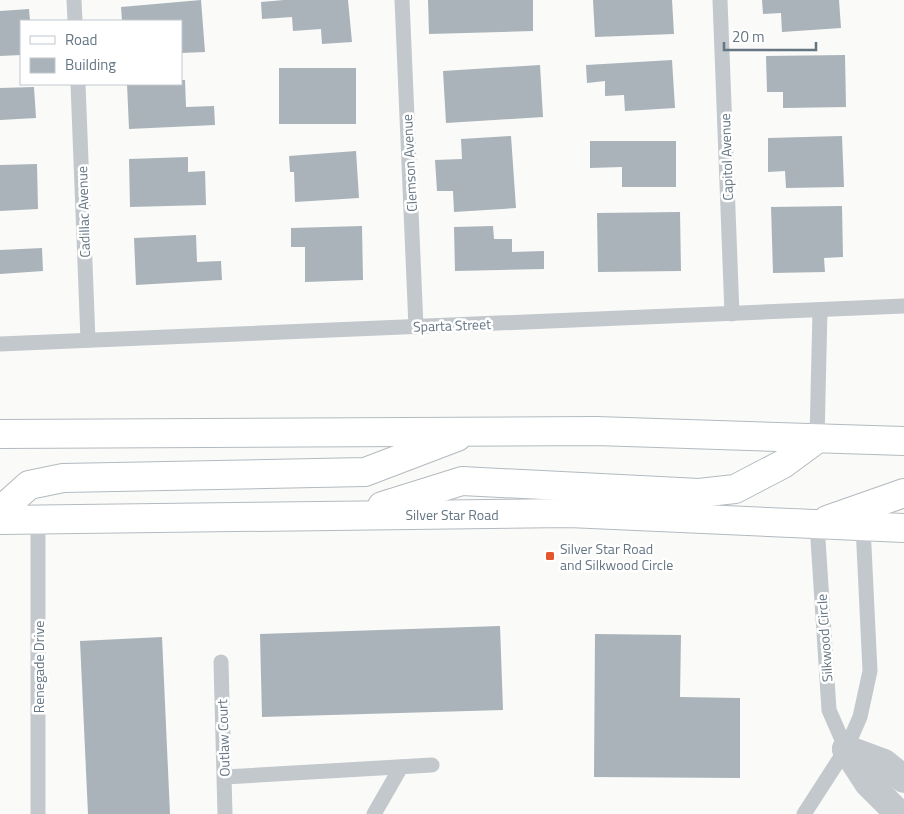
<svg xmlns="http://www.w3.org/2000/svg" width="904" height="814" viewBox="0 0 904 814" font-family="'Titillium Web',sans-serif">
<style>
.building{fill:#aab3b9}
.lines{fill:none;stroke-linecap:round;stroke-linejoin:round}
.secondary-casing{stroke:#b3babf;stroke-width:30}
.service{stroke:#c3c8cc;stroke-width:15}
.minor{stroke:#c3c8cc;stroke-width:28}
.secondary{stroke:#fff;stroke-width:28}
.poi-dot{fill:#e4572e;stroke:#fff;stroke-width:2}
.labels{text-anchor:middle;dominant-baseline:central;stroke-width:5;stroke-linejoin:round;paint-order:stroke}
.street-label{font-size:14px;fill:#657683;stroke:#fff}
.poi-label{font-size:14px;fill:#657683;stroke:#fff;text-anchor:start}
</style>
<rect width="100%" height="100%" fill="#fafaf8"/>
<!-- building -->
<g class="building">
<polygon points="201,0 205,52 181,53 181,21 122,21 121,7"/>
<polygon points="284,0 348,0 352,42 322,44 321,29 293,31 292,17 262,19 261,2"/>
<polygon points="428,0 533,0 533,31 429,34"/>
<polygon points="593,0 672,0 674,34 595,37"/>
<polygon points="762,0 839,0 841,28 782,32 781,13 763,14"/>
<polygon points="29,9 30,21 21,21 21,55 0,56 0,11"/>
<polygon points="845,55 846,107 783,108 783,92 767,92 766,56"/>
<polygon points="672,60 675,108 625,111 624,95 605,96 605,81 587,83 586,65"/>
<polygon points="540,65 543,117 446,123 443,71"/>
<rect x="279" y="68" width="77" height="56"/>
<polygon points="181,80 185,80 186,107 214,106 215,125 129,129 127,84 181,84"/>
<polygon points="34,87 36,118 0,120 0,88"/>
<polygon points="511,136 516,208 454,212 453,191 437,191 435,160 462,159 461,139"/>
<polygon points="842,136 844,187 786,188 785,171 768,172 768,138"/>
<polygon points="590,141 676,141 676,187 622,187 622,167 590,168"/>
<polygon points="356,151 359,198 295,202 294,172 290,172 289,156"/>
<polygon points="188,157 188,172 205,171 206,205 130,207 129,159"/>
<polygon points="37,164 38,209 0,211 0,165"/>
<polygon points="842,206 843,257 824,258 825,272 773,273 771,207"/>
<polygon points="680,212 681,271 598,272 597,213"/>
<polygon points="362,226 363,280 305,282 305,247 291,247 291,228"/>
<polygon points="493,226 494,239 512,239 512,252 544,251 544,269 455,271 454,227"/>
<polygon points="196,235 197,262 221,261 222,280 136,285 134,238"/>
<polygon points="42,248 43,271 0,274 0,250"/>
<polygon points="500,626 503,710 262,717 260,634"/>
<polygon points="595,634 681,635 680,697 740,698 740,778 594,777"/>
<polygon points="162,637 170,814 88,814 80,641"/>
</g>
<g class="lines">
<defs>
<g id="secondary">
<polyline points="0,434 596,431 904,441"/>
<polyline points="382,506 462,481 699,493 735,489 783,464 817,439"/>
<polyline points="0,511 29,485 63,478 365,472 457,437"/>
<polyline points="0,520 569,513 904,528"/>
<polyline points="827,520 904,493"/>
</g>
</defs>
<!-- secondary casing -->
<use href="#secondary" class="secondary-casing"/>
<!-- service -->
<g class="service">
<polyline points="74,0 75,21"/>
<polyline points="402,0 416,327"/>
<polyline points="720,0 732,314"/>
<polyline points="78,84 88,340"/>
<polyline points="0,344 904,306"/>
<polyline points="817,439 820,310"/>
<polyline points="817,524 829,710 846,749"/>
<polyline points="221,662 225,814"/>
<polyline points="225,777 432,765"/>
<polyline points="38,814 38,519"/>
<polyline points="374,814 401,767"/>
<polyline points="804,814 846,749 860,717 870,671 863,526"/>
</g>
<!-- minor -->
<g class="minor">
<polyline points="846,749 868,783 899,814"/>
<polyline points="846,749 884,763 904,779"/>
</g>
<!-- secondary -->
<use href="#secondary" class="secondary"/>
</g>
<!-- markers -->
<rect class="poi-dot" x="545" y="551" width="10" height="10" rx="2.5"/>
<g class="labels">
<!-- street labels -->
<g class="street-label">
<text transform="translate(726 157) rotate(-92)">Capitol Avenue</text>
<text transform="translate(409 163) rotate(-93)">Clemson Avenue</text>
<text transform="translate(83 212) rotate(-92)">Cadillac Avenue</text>
<text transform="translate(452 325) rotate(-2)">Sparta Street</text>
<text x="452" y="514">Silver Star Road</text>
<text transform="translate(824 638) rotate(-94)">Silkwood Circle</text>
<text transform="translate(38 667) rotate(-90)">Renegade Drive</text>
<text transform="translate(223 738) rotate(-92)">Outlaw Court</text>
</g>
<!-- poi labels -->
<g class="poi-label">
<text x="560" y="548">Silver Star Road<tspan x="560" dy="16">and Silkwood Circle</tspan></text>
</g>
</g>
<!-- legend -->
<rect x="20" y="20" width="162" height="65" fill="#ffffff" stroke="#c1c8cd"/>
<rect x="30" y="36" width="25" height="8" fill="#ffffff" stroke="#c1c8cd"/>
<text x="65" y="45" font-size="15" fill="#657683">Road</text>
<rect x="30" y="58" width="25" height="15" fill="#aab3b9" stroke="#c1c8cd"/>
<text x="65" y="70" font-size="15" fill="#657683">Building</text>
<!-- scale -->
<path d="M724 42v8h92v-8" fill="none" stroke="#657683" stroke-width="2.5"/>
<text x="732" y="42" font-size="15" fill="#657683" stroke="#ffffff" stroke-width="4" paint-order="stroke">20 m</text>
</svg>
